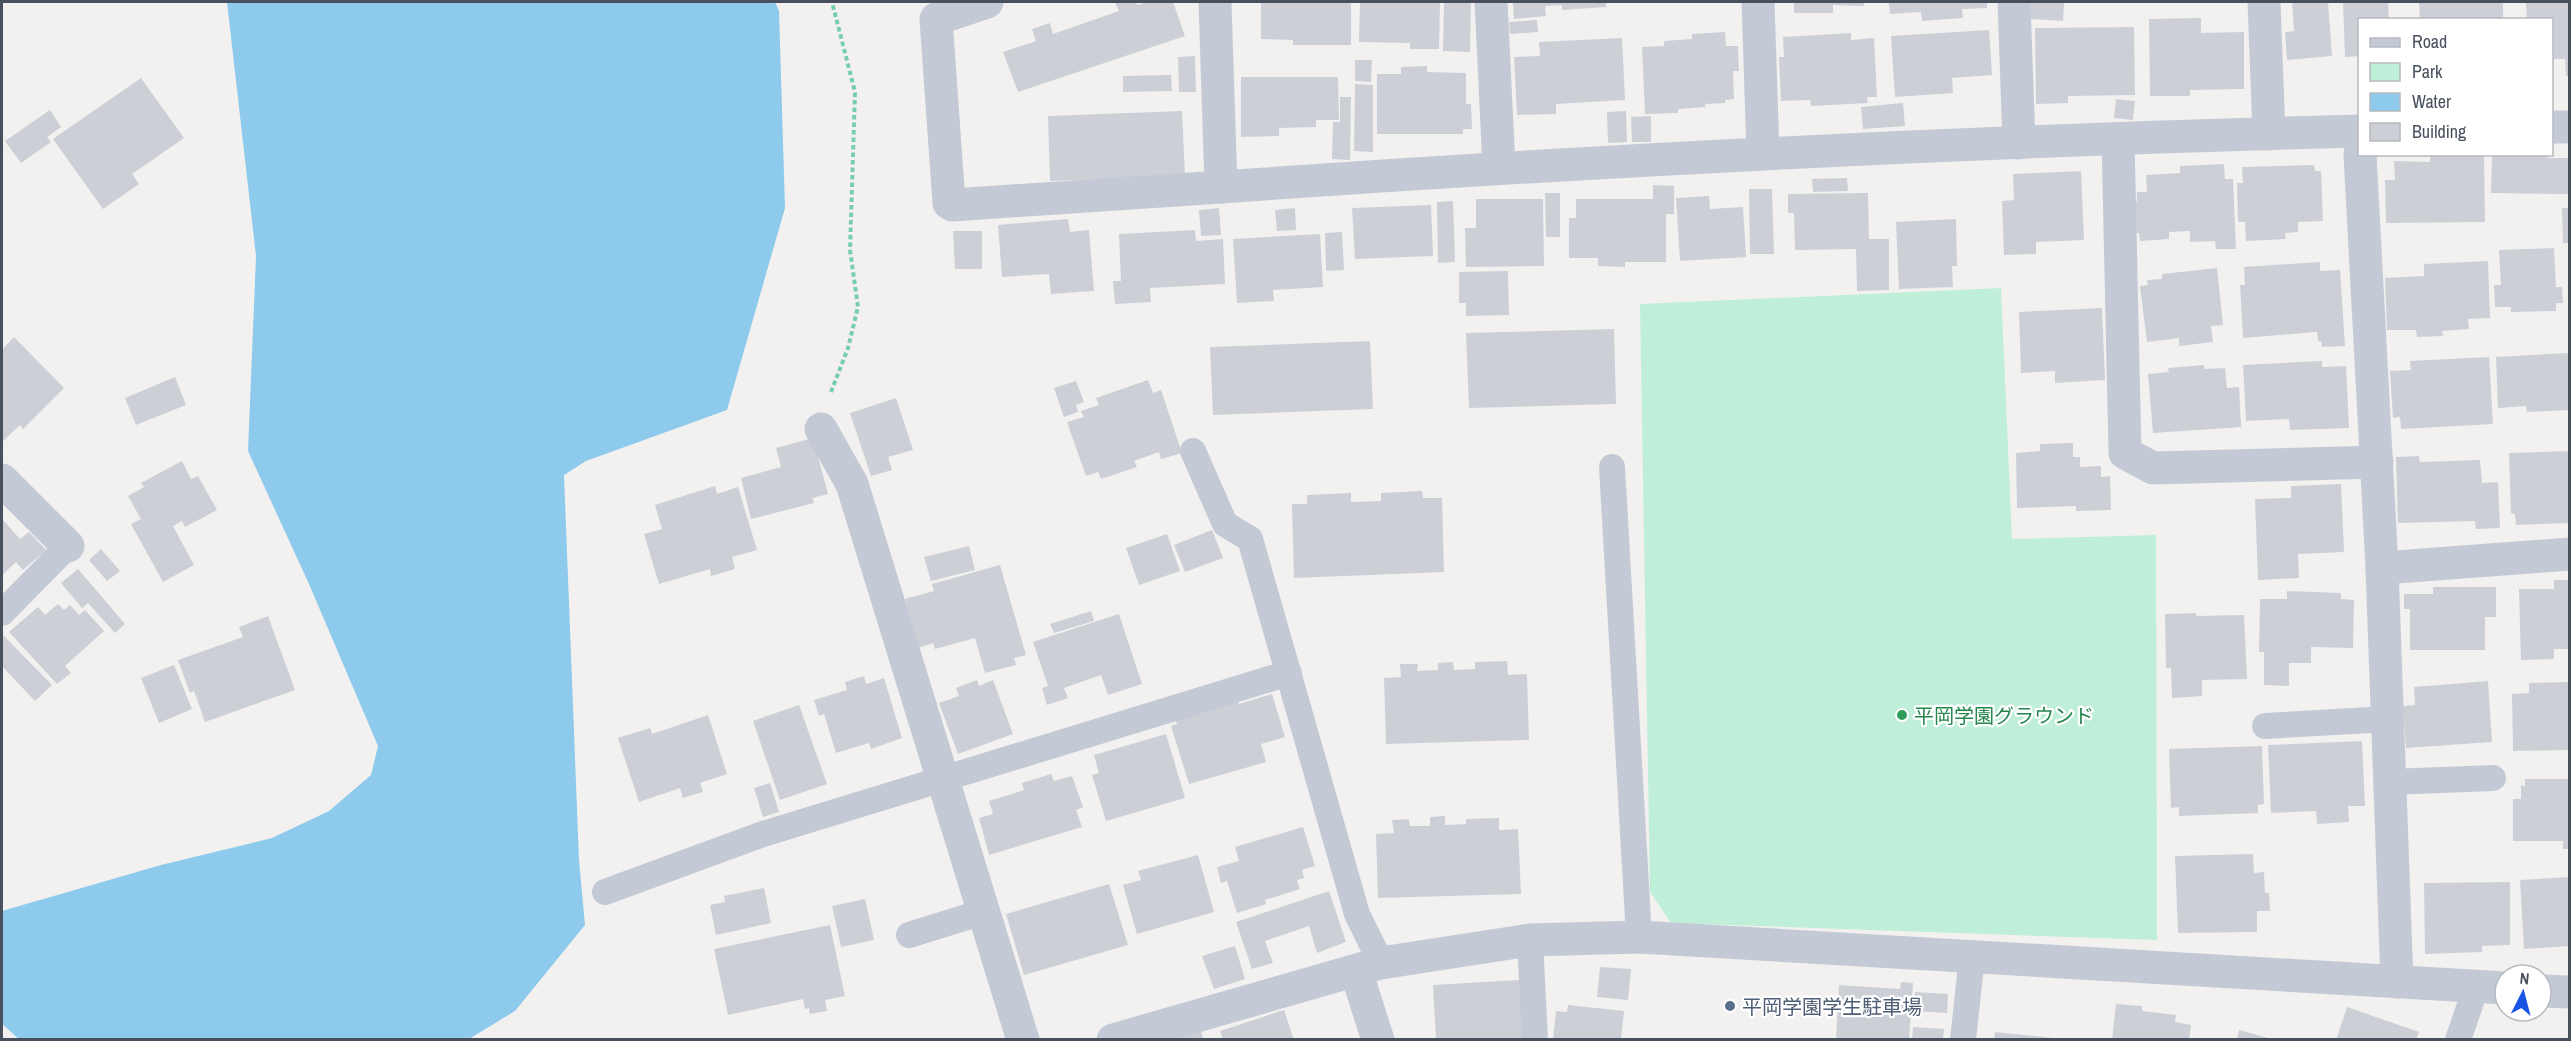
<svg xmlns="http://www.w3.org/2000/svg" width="2571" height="1041" viewBox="0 0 2571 1041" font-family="'Archivo Narrow','Noto Sans JP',sans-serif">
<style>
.green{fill:#c0efd9}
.water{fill:#8dcaec}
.building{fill:#cccfd6}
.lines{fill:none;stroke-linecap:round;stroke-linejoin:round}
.path{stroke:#77cdb0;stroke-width:4;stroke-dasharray:4.5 3;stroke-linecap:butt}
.lane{stroke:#c4cad5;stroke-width:26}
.street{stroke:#c4cad5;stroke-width:33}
.leisure-dot{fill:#2e9e5b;stroke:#fff;stroke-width:2}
.service-dot{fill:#5c6f8a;stroke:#fff;stroke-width:2}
.labels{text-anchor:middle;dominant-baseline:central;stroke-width:4.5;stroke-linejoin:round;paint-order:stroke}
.leisure-label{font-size:20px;fill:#27864d;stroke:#fff;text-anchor:start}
.service-label{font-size:20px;fill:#4e5e75;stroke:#fff;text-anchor:start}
</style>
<rect width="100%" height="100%" fill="#f3f1f0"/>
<!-- green -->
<polygon class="green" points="2001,288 2012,539 2156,535 2157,940 1671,923 1650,892 1640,304"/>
<!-- water -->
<polygon class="water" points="227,2 775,2 779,11 785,208 727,410 586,461 564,475 579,860 585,925 515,1011 469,1039 20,1040 2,1024 2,911 161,865 272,838 329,811 371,775 378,746 309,584 248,451 256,256"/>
<!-- building -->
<g class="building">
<polygon points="1115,2 1136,2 1137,5 1148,2 1173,2 1185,36 1018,92 1003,52 1036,41 1032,29 1050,23 1053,34 1119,11"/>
<polygon points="1261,2 1351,2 1351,45 1293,45 1293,40 1261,39"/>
<polygon points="1360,2 1440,2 1439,49 1410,49 1410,43 1359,42"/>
<polygon points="1444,2 1471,2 1470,52 1443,51"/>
<polygon points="1513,2 1606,2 1606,7 1562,10 1562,5 1545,6 1546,16 1514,19"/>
<polygon points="1794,2 1864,2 1864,6 1833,5 1833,13 1794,13"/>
<polygon points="1889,2 1987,2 1987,8 1962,9 1963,18 1922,21 1921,12 1890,14"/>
<polygon points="2031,2 2064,2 2063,21 2030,19"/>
<polygon points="2292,2 2328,2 2332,56 2287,60 2285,32 2294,31"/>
<polygon points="2343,2 2388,2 2389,20 2360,20 2360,56 2345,57"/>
<polygon points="2503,2 2503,20 2420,20 2419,3"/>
<polygon points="2526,2 2570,2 2570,76 2566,76 2565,59 2552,59 2552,20 2527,20"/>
<polygon points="2201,18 2201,33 2244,32 2244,89 2190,90 2190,96 2150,96 2149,19"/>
<polygon points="1537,20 1538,32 1510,34 1509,22"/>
<polygon points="2134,27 2135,95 2068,96 2068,103 2036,104 2035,28"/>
<polygon points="1989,30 1992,75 1952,78 1953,93 1895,97 1891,36"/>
<polygon points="1725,32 1726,46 1738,46 1739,71 1733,71 1734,99 1725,100 1725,103 1705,104 1706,107 1678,109 1678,113 1645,114 1642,47 1664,46 1664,41 1692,39 1692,34"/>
<polygon points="1851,33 1851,40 1874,38 1877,97 1867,97 1868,103 1811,106 1810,100 1781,101 1779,57 1784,57 1783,37"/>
<polygon points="1622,38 1625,100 1556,104 1556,114 1517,115 1514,57 1540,56 1539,42"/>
<polygon points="1195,56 1196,92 1179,92 1178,57"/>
<polygon points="1355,60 1372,60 1371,82 1355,81"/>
<polygon points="1427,66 1427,72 1466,73 1466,104 1471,104 1472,129 1463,129 1463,134 1377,134 1377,74 1401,74 1401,67"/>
<polygon points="1171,75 1172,91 1123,92 1123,76"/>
<polygon points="1241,77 1338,77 1339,120 1316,120 1316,127 1279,128 1279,136 1241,137"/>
<polygon points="141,78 184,138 132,174 139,184 103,209 53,139"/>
<polygon points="1355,84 1373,85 1373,152 1354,151"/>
<polygon points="1340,97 1351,97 1350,160 1332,159 1333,122 1340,122"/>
<polygon points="2116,99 2135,101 2133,120 2114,118"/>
<polygon points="1903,103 1905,126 1863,129 1861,107"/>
<polygon points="50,110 61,127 47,137 51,142 21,163 5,141"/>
<polygon points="1182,111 1185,176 1050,181 1048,116"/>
<polygon points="1626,111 1627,142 1608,143 1607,112"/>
<polygon points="1651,116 1651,142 1632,142 1631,117"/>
<polygon points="2430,154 2484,154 2485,222 2386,223 2385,180 2395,180 2394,161 2430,162"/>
<polygon points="2492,154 2548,154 2548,158 2568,158 2568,194 2491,193"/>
<polygon points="2224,164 2225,179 2233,179 2236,249 2216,249 2215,241 2190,242 2190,231 2169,232 2169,239 2140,241 2139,233 2133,233 2131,201 2137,201 2137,192 2147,192 2146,175 2180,173 2180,166"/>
<polygon points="2314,165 2315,171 2321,171 2323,221 2298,222 2298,232 2285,233 2286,239 2246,241 2245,222 2238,222 2237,183 2243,183 2242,167"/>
<polygon points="2081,171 2084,240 2036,242 2036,254 2004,255 2002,201 2014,200 2013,174"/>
<polygon points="1847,178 1848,191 1813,192 1812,179"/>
<polygon points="1653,185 1674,186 1674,214 1666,214 1666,262 1625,262 1625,267 1598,266 1598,258 1569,258 1569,218 1576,218 1576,199 1653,199"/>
<polygon points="1749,189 1772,189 1774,254 1750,254"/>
<polygon points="1545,193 1560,193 1560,237 1546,237"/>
<polygon points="1868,193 1869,239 1889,239 1889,290 1857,291 1856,249 1795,250 1794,213 1788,213 1788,194"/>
<polygon points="1709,196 1710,209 1743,207 1746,257 1680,261 1676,198"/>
<polygon points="1476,199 1543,199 1544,266 1466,267 1465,228 1476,228"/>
<polygon points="1453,201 1455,262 1438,263 1437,202"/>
<polygon points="1431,205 1433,256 1355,259 1352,208"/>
<polygon points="1219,208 1221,235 1201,236 1199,210"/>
<polygon points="1295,208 1296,230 1277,231 1275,210"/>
<polygon points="2562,208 2570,208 2570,243 2563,243"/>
<polygon points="1068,219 1070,232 1089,230 1094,291 1051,294 1049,274 1002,277 998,225"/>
<polygon points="1956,219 1957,266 1952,266 1953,287 1899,289 1896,222"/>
<polygon points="1195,230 1196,241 1223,239 1225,284 1150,288 1151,302 1115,304 1113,281 1121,281 1119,234"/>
<polygon points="953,231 982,231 982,269 955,269"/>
<polygon points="1342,232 1344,270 1326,271 1325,233"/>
<polygon points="1320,234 1323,287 1273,290 1274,301 1237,303 1233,239"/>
<polygon points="2554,248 2556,287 2562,287 2563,303 2556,303 2556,311 2511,312 2511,307 2495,307 2494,285 2501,285 2499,250"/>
<polygon points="2488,261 2490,318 2468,319 2469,329 2442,331 2443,336 2417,337 2416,330 2387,330 2385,278 2424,276 2424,264"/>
<polygon points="2320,262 2320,271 2340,270 2345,346 2322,347 2321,341 2318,341 2317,332 2243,338 2240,285 2245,285 2244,267"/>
<polygon points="2217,268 2223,325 2211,326 2213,342 2179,346 2179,338 2147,342 2140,286 2148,285 2147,280 2162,279 2162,274"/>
<polygon points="1508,271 1509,315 1466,316 1466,303 1459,303 1459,272"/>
<polygon points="2102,308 2105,380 2055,383 2055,371 2021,373 2019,312"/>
<polygon points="1614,329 1616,404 1469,408 1466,333"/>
<polygon points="14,337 64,388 23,429 20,425 2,442 2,350"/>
<polygon points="1370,341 1373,409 1213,415 1210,347"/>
<polygon points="2570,353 2570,410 2527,412 2526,406 2498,408 2496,357"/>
<polygon points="2489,357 2493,424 2401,429 2400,417 2393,418 2390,371 2411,370 2410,361"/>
<polygon points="2322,361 2322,367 2346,366 2349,428 2290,430 2289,419 2246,421 2243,365"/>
<polygon points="2204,365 2204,369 2225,368 2227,388 2239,387 2241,427 2153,433 2148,374 2169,372 2168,368"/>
<polygon points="175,377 186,405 136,425 125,398"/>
<polygon points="1148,380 1153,393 1161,390 1182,453 1161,459 1159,452 1134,461 1137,467 1101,479 1098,472 1086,476 1067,422 1084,417 1081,411 1099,405 1096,398"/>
<polygon points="1076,381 1084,402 1076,405 1078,412 1064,417 1054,388"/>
<polygon points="896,398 913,450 888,457 892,470 871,476 850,413"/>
<polygon points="813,438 828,494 812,498 814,503 751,519 741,478 781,467 776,448"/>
<polygon points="2073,443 2073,457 2080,457 2080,467 2101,466 2101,477 2110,476 2111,510 2076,511 2076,506 2017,508 2016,453 2040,451 2040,444"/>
<polygon points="2570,451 2570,523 2516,525 2515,514 2511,513 2509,453"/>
<polygon points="2419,456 2420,462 2480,460 2482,483 2498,482 2500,528 2476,529 2475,521 2398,523 2396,457"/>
<polygon points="182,461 191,479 198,476 217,510 185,527 182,521 173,526 194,565 163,582 131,524 141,519 128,496 144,487 141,483"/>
<polygon points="2341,484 2344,552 2298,554 2299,578 2258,580 2255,499 2291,498 2291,486"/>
<polygon points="715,486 717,494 738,487 757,550 732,557 735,569 711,576 710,569 659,584 644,534 662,529 655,505"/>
<polygon points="1422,491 1423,498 1442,498 1444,572 1294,578 1292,504 1307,504 1307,495 1351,493 1351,502 1381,501 1381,493"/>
<polygon points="2,519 20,539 29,532 46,550 23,570 16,562 2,575"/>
<polygon points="1212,530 1223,558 1185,572 1174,545"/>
<polygon points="1167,534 1180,571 1139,585 1126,548"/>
<polygon points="969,546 975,570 931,581 924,557"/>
<polygon points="101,549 120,571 107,581 89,560"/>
<polygon points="1000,565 1026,655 1014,658 1016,665 985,673 975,638 935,649 933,643 918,648 905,599 934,591 932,584"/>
<polygon points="78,569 125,624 115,633 88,603 82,608 61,583"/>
<polygon points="2554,580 2570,580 2570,649 2554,649 2554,659 2521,660 2519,589 2554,589"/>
<polygon points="2433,587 2496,587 2496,617 2485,617 2485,650 2410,650 2410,609 2404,609 2404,594 2433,594"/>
<polygon points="2287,591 2341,593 2341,599 2354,600 2353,648 2311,647 2311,663 2289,663 2289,686 2264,685 2264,652 2259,652 2260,599 2287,599"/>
<polygon points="58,604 64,610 70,605 79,615 85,610 104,631 65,666 71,673 57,684 9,632 38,607 45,615"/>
<polygon points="1091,611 1094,621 1054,633 1050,624"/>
<polygon points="2196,613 2196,616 2244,615 2247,679 2202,680 2202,696 2172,698 2171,668 2166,668 2165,614"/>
<polygon points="1119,614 1142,684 1108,695 1101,675 1064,688 1068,698 1047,705 1042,688 1048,686 1033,642"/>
<polygon points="268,616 295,690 205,722 194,691 190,693 178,660 243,637 239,627"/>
<polygon points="4,636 52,685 35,701 2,666 2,639"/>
<polygon points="1507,661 1508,675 1527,674 1529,740 1386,744 1384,678 1401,677 1400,664 1418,664 1417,671 1438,670 1438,663 1453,662 1454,670 1475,669 1475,662"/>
<polygon points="174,665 192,709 159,723 141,678"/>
<polygon points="864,676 866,684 884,678 902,738 871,749 869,743 836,753 824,714 819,716 814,700 847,690 845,682"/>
<polygon points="977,680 979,686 993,680 1013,734 958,754 939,703 959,696 956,688"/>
<polygon points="2488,681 2492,742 2406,748 2403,706 2415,705 2414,687"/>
<polygon points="2570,682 2570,750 2513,751 2512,694 2529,693 2529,683"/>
<polygon points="1272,694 1285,737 1261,744 1266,762 1189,784 1171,726 1177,724 1174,715 1238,701 1239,704"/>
<polygon points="799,705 827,784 780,800 753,721"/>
<polygon points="708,715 727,774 700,783 703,792 683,798 680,788 639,802 618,738 650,728 652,734"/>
<polygon points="1166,734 1185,798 1106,821 1092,775 1099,773 1094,755"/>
<polygon points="2362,741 2365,806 2348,806 2349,822 2317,824 2316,811 2271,813 2268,745"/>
<polygon points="2262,746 2264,804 2258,805 2258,813 2179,816 2179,807 2171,808 2169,749"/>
<polygon points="1051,774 1054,781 1072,776 1083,807 1076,810 1082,827 989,855 979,818 993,814 989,801 1024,790 1022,783"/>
<polygon points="2525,779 2570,779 2570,849 2563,849 2563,841 2513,841 2513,799 2521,799 2521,785 2525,786"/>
<polygon points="770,783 779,812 763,817 754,788"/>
<polygon points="1445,816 1445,825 1466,824 1466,819 1499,818 1499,830 1518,829 1521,894 1378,898 1376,834 1394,833 1392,820 1409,819 1410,826 1430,826 1430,817"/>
<polygon points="1303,827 1315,866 1302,870 1304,878 1297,880 1300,889 1265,900 1266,904 1237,913 1227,881 1221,883 1217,867 1239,861 1235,847"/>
<polygon points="2253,854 2254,873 2264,872 2265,893 2269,893 2270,911 2257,911 2257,932 2178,933 2175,856"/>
<polygon points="1198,855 1214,912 1137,934 1123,885 1141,880 1138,871"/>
<polygon points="2568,877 2570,946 2524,949 2520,880"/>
<polygon points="2510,882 2510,945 2482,946 2482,952 2425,954 2424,883"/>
<polygon points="1109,884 1128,945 1024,975 1006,914"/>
<polygon points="764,888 771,923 716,935 710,905 725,902 724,896"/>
<polygon points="1329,891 1346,942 1317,953 1309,926 1265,941 1273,963 1252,969 1236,922"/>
<polygon points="865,899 874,940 841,947 832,906"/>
<polygon points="830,925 845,996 825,1000 827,1011 810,1014 809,1008 805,1009 803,999 728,1015 714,949"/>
<polygon points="1235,946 1245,979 1214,989 1202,956"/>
<polygon points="1600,967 1631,969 1628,1000 1597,997"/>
<polygon points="1520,980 1523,1040 1436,1040 1433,985"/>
<polygon points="1901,982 1913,983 1909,1040 1836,1040 1839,985 1900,989"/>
<polygon points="1915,992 1948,994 1947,1013 1914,1011"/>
<polygon points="2116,1004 2142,1006 2142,1011 2176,1015 2175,1022 2191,1025 2189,1040 2112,1040"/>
<polygon points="1568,1005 1624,1011 1621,1040 1553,1040 1556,1011 1567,1012"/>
<polygon points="2347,1007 2419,1032 2416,1040 2336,1040"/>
<polygon points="1284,1010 1294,1040 1223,1040 1220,1031"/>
<polygon points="1913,1027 1944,1029 1943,1040 1912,1040"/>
<polygon points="2239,1030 2272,1039 2272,1040 2237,1040"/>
<polygon points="1201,1031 1204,1040 1177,1040 1177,1039"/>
<polygon points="1995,1032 2053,1038 2053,1040 1994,1040"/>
</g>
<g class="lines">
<!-- path -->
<polyline class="path" points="831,392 848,348 858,307 850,250 855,92 832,2"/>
<!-- lane -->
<g class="lane">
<polyline points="1193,451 1225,524 1250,539 1357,914 1381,963"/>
<polyline points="1612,467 1639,937"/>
<polyline points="2,613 68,546"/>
<polyline points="2265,726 2388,719"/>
<polyline points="2390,782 2493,778"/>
<polyline points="605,892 763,834 1289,673"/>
<polyline points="909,935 983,912"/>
<polyline points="1530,940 1535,1040"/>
<polyline points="1963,1040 1972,956"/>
<polyline points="2458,1040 2476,987"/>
</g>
<!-- street -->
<g class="street">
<polyline points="987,2 936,19 949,203 952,205 1221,187"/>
<path d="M1215 2 1221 187C1600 160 1980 141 2360 131"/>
<polyline points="1491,2 1499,167"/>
<polyline points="1758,2 1763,154"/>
<polyline points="2014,2 2019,143"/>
<polyline points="2264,2 2269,134"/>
<polyline points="2552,127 2570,127"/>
<polyline points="2118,139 2125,453 2153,468 2377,462"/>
<polyline points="2360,154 2382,568 2397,982"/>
<polyline points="821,429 852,484 1023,1040"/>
<polyline points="2,480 68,546"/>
<polyline points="2382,568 2570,554"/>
<polyline points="1356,971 1378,1040"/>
<polyline points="2541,991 2570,992"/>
<polyline points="1113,1040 1381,963 1530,940 1639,937 2505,988"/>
</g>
</g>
<!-- markers -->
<circle class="leisure-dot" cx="1902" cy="715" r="6"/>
<circle class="service-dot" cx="1730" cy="1006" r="6"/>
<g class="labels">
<!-- leisure labels -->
<g class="leisure-label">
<text x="1914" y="715">平岡学園グラウンド</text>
</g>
<!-- service labels -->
<g class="service-label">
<text x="1742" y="1006">平岡学園学生駐車場</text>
</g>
</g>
<!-- border -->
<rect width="2571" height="1041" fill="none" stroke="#48505e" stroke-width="6"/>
<!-- legend -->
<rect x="2358" y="18" width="195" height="138" fill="#ffffff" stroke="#b6b9bf" stroke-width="1.5"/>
<rect x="2370" y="38" width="30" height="9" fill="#c4cad5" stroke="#b6b9bf" stroke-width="1.5"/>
<text x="2412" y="48" font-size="18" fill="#48505e">Road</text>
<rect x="2370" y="63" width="30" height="18" fill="#c0efd9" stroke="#b6b9bf" stroke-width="1.5"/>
<text x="2412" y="78" font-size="18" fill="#48505e">Park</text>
<rect x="2370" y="93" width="30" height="18" fill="#8dcaec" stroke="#b6b9bf" stroke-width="1.5"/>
<text x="2412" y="108" font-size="18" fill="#48505e">Water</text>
<rect x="2370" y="123" width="30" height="18" fill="#cccfd6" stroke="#b6b9bf" stroke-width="1.5"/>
<text x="2412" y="138" font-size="18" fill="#48505e">Building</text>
<!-- north arrow -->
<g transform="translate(2523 993) rotate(6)"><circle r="28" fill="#ffffff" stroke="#b6b9bf" stroke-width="1.5"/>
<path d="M0-4.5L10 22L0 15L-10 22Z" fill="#1a54e3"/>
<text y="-9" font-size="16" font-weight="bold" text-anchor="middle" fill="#48505e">N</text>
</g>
</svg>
